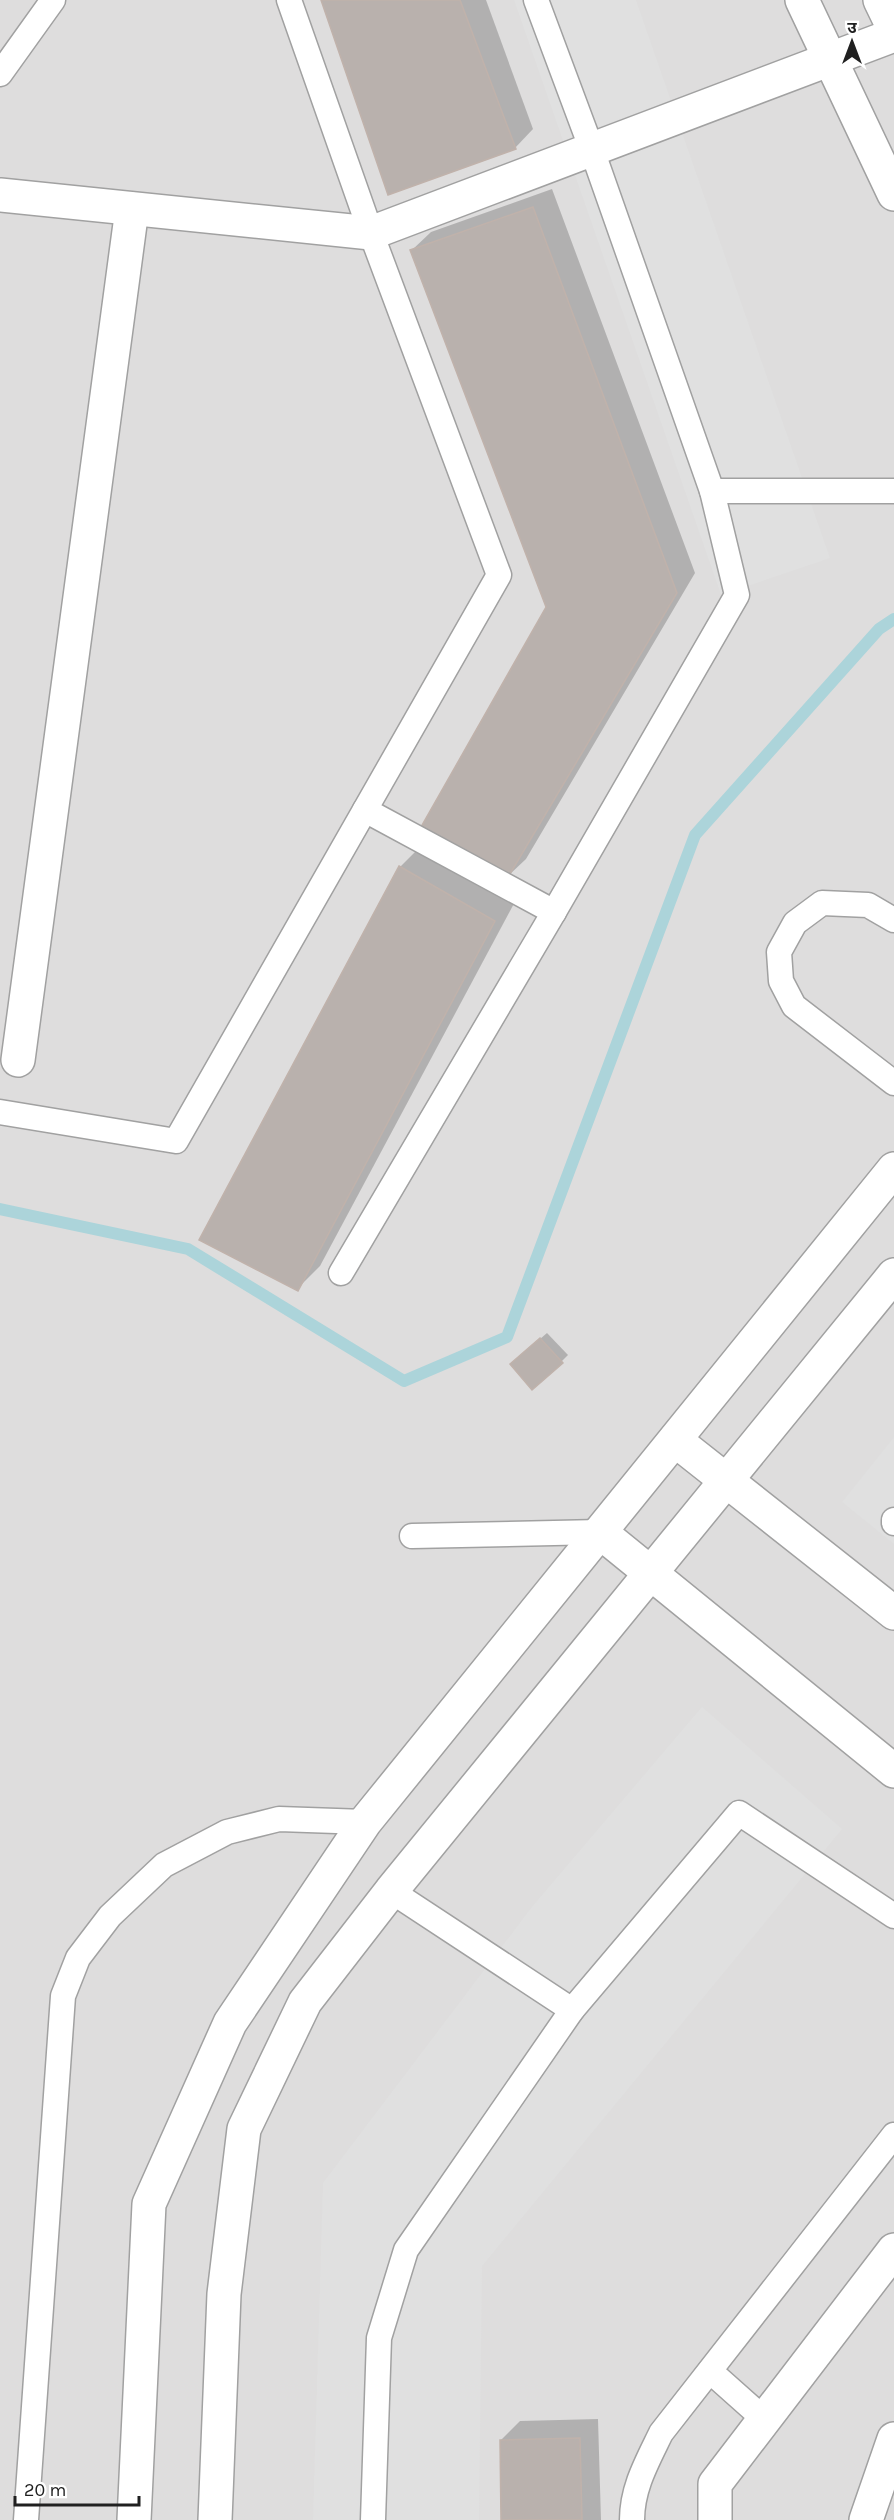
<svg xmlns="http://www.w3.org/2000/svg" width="894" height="2520" viewBox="0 0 894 2520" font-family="Karla,'Noto Sans Devanagari',sans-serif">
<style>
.residential{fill:#dedddd}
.parking{fill:#e0e0e0}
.shadow{fill:#0003}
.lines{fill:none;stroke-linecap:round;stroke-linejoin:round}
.stream{stroke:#acd4da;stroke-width:12}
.building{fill:#b9b1ad;stroke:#c0b2ab;stroke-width:1.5}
.service-casing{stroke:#a1a1a1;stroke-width:27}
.minor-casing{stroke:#a1a1a1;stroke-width:36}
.tertiary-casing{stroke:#a1a1a1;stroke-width:36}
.service{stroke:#fff;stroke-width:24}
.minor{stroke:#fff;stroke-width:33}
.tertiary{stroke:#fff;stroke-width:33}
</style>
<rect width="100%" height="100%" fill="#f0ece8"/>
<!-- residential -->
<rect class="residential" x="0" y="0" width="894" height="2520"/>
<!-- parking -->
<g class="parking">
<polygon points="514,0 636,0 830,558 721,595"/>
<polygon points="894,1437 894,1544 842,1502"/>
<polygon points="702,1707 842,1829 482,2266 479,2520 313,2520 323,2183 532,1907"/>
</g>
<!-- shadow -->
<g class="shadow">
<polygon points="322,0 486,0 533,129 515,148"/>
<polygon points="552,189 695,573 526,859 507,877 548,607 412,250 431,232"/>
<polygon points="423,844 517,898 320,1266 297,1289 400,867"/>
<polygon points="547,1333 568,1355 561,1362 518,1358"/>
<polygon points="598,2419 601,2520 503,2520 501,2440 520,2421"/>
</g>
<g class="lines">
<!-- stream -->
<polyline class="stream" points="0,1209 188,1249 404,1381 507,1337 695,835 879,629 894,619"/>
</g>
<!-- building -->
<g class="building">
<polygon points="321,0 460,0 516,149 388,195"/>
<polygon points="533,207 677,593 507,879 421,827 546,607 410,250"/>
<polygon points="399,866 495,921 298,1291 199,1240"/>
<polygon points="540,1338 563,1363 532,1390 510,1364"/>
<polygon points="580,2438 582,2520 501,2520 500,2440"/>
</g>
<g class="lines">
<defs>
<g id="service">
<polyline points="0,74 53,0"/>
<polyline points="712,491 894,491"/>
<polyline points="365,810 554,912"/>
<polyline points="894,920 868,905 822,903 795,923 779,952 781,981 794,1006 894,1083"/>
<polyline points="0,1112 176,1141 499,575 371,233 289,0"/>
<polyline points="341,1273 554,912 737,595 712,491 592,150 536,0"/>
<polyline points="894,1520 894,1523"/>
<polyline points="412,1536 600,1532"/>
<polyline points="391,1891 572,2010"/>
<polyline points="710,2371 765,2420"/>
<polyline points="26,2520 63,1996 78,1958 110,1916 164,1865 227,1832 279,1819 365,1822"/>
<polyline points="373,2520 379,2338 406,2250 572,2010 739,1813 894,1916"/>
<path d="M632 2520C632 2488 647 2462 661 2433L894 2135"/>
</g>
<g id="minor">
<polyline points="0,195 371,233 894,35"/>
<polyline points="18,1060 132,209"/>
<polyline points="675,1440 894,1613"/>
<polyline points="600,1532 894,1771"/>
<polyline points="715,2520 715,2484 894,2250"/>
<polyline points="866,2520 894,2439"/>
</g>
<g id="tertiary">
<polyline points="802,0 894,194"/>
<polyline points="880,0 894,29"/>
<polyline points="134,2520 149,2204 230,2023 365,1822 894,1169"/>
<polyline points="215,2520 224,2294 244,2129 305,2002 391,1891 894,1275"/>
</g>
</defs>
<!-- service casing -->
<use href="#service" class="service-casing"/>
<!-- minor casing -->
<use href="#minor" class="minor-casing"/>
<!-- tertiary casing -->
<use href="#tertiary" class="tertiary-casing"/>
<!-- service -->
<use href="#service" class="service"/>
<!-- minor -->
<use href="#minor" class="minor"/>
<!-- tertiary -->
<use href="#tertiary" class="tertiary"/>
</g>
<!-- north arrow -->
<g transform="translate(852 42)" stroke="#ffffff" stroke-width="4.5" paint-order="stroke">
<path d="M0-4.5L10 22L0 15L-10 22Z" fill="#202020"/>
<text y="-9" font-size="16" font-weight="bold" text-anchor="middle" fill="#202020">उ</text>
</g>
<!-- scale -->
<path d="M15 2496v9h124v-9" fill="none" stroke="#202020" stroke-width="3"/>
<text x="24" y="2496" font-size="18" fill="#202020" stroke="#ffffff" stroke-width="4.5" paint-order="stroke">20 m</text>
</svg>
